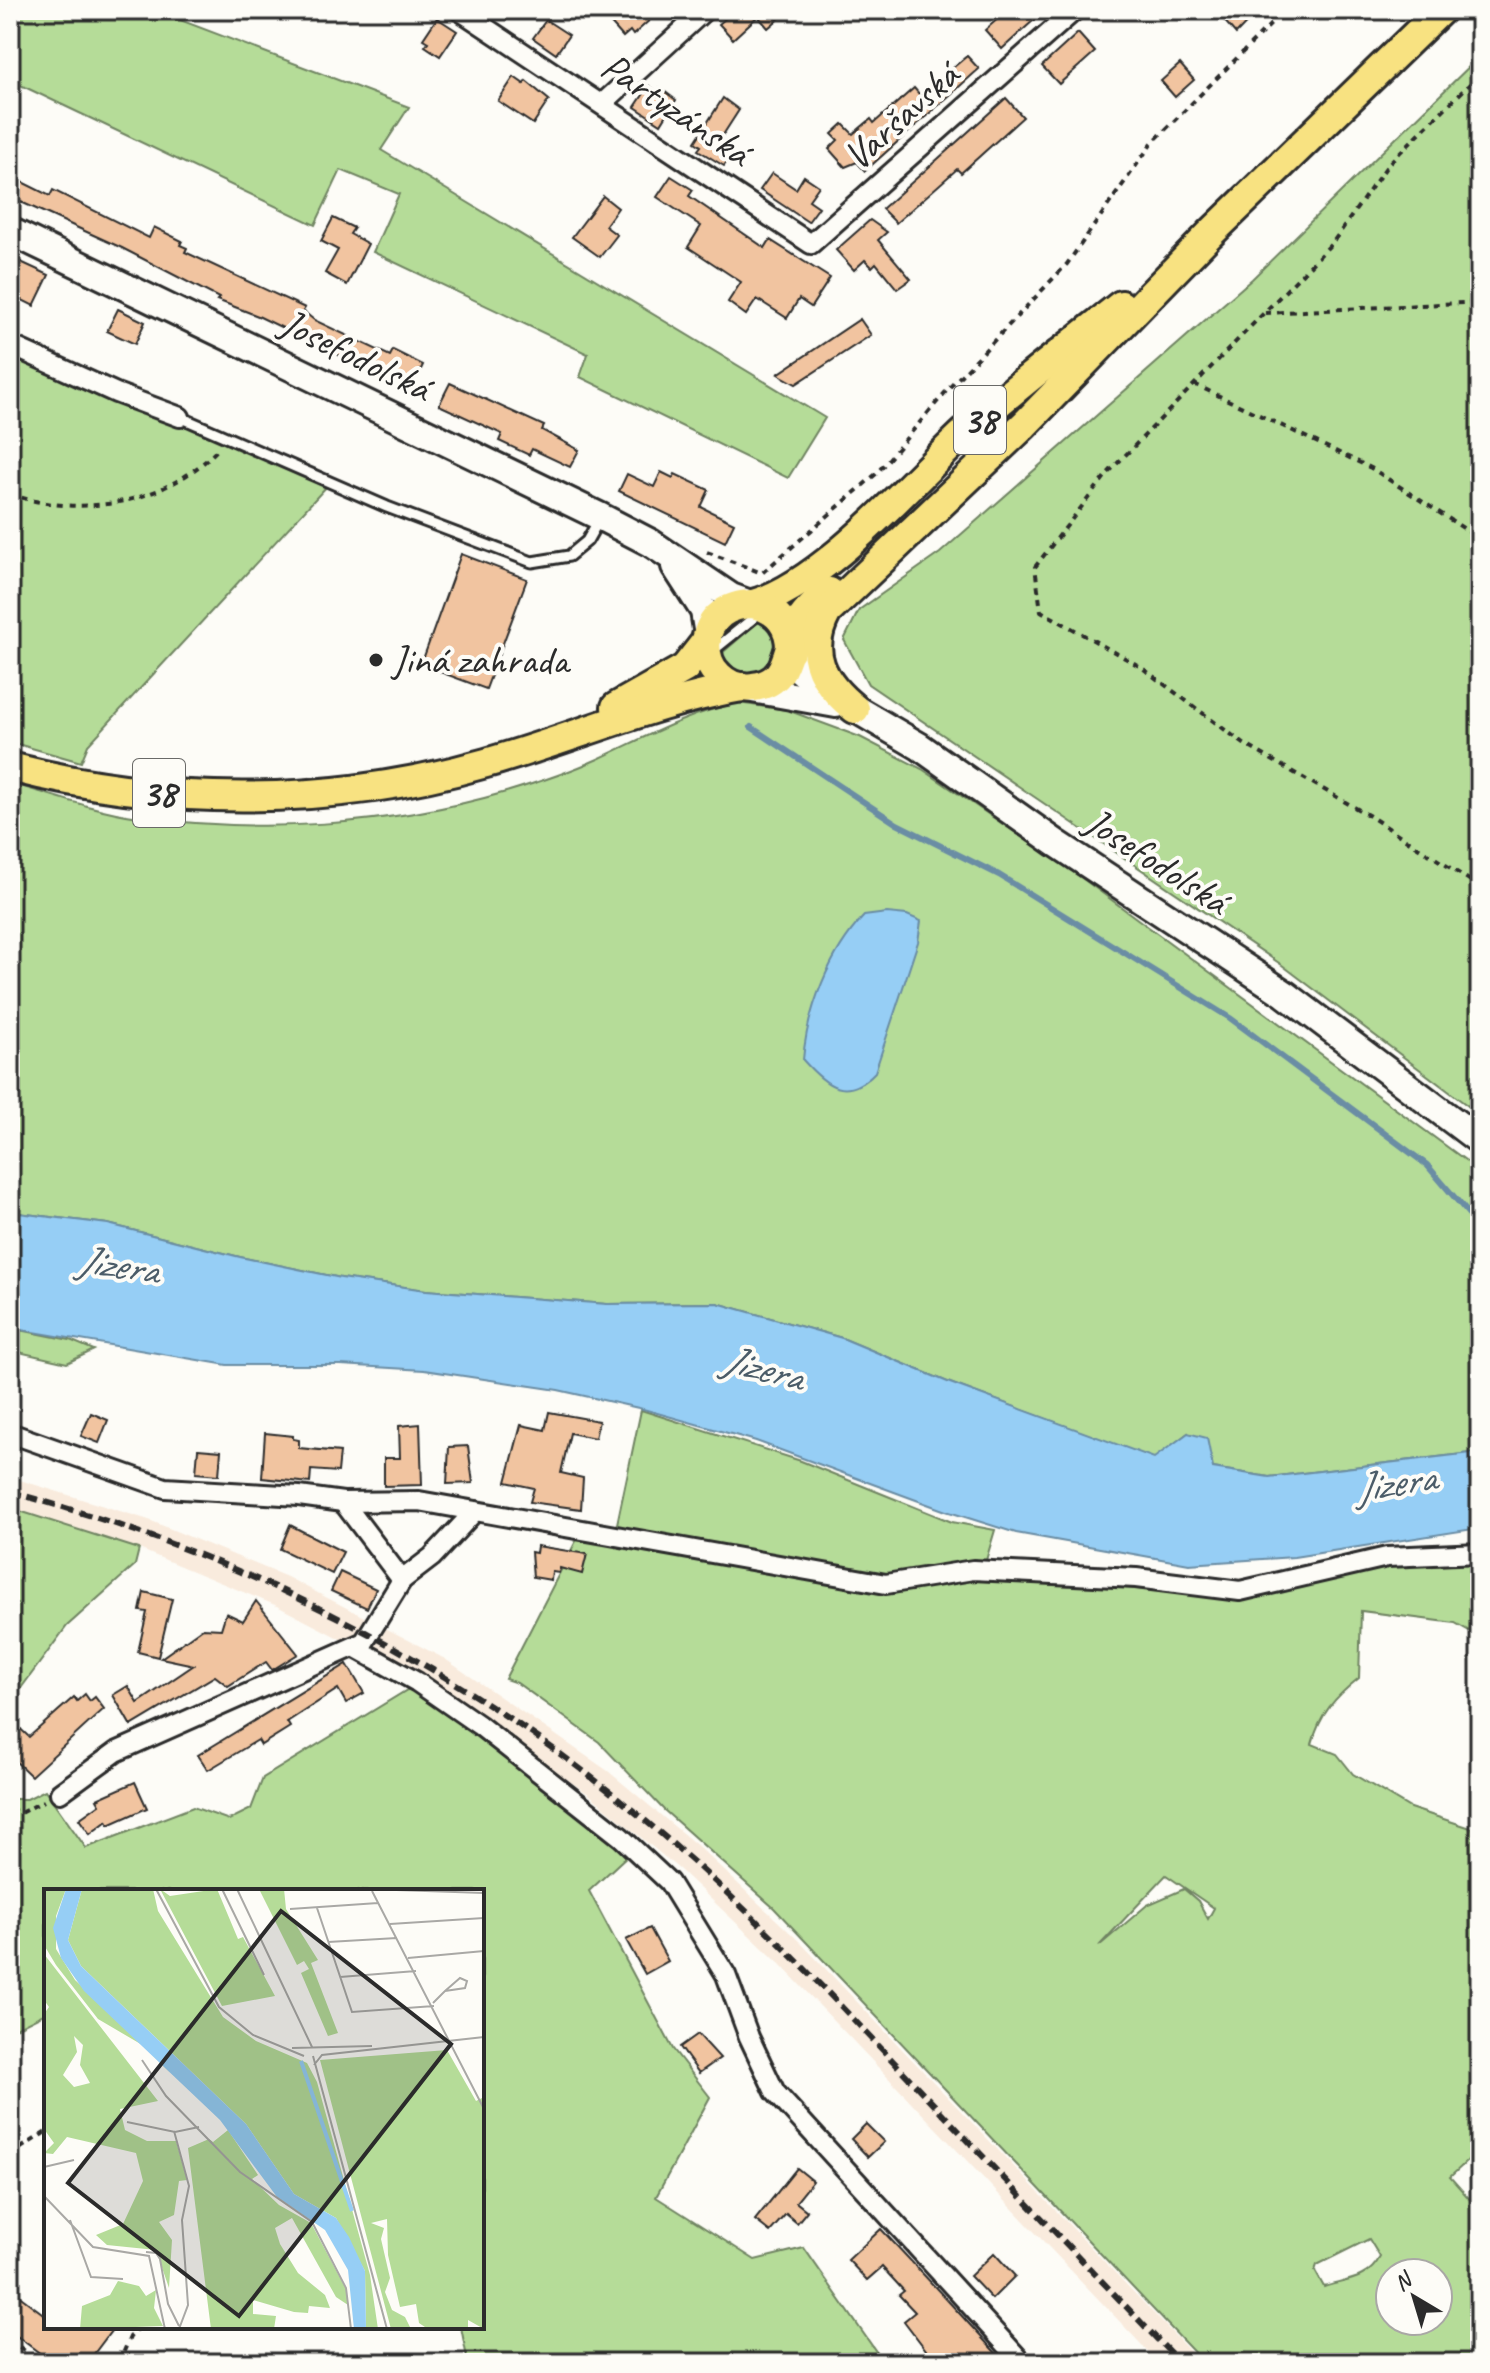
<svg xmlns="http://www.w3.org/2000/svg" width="1490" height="2373" viewBox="0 0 1490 2373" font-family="Caveat,sans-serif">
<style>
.built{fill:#f9ebdd}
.green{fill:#b5dc98;stroke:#708462;stroke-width:2;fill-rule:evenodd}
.water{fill:#96cef5;stroke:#6b8da4;stroke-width:2}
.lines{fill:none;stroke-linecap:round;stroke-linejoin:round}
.stream{stroke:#6b8da4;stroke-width:6}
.building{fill:#f1c4a0;stroke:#2b2b2b;stroke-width:2}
.service-casing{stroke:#2b2b2b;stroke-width:15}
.minor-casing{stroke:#2b2b2b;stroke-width:24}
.secondary-casing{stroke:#2b2b2b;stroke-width:32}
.primary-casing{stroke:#2b2b2b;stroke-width:34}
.path{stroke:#2b2b2b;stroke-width:4;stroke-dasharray:6 6;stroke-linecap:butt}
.service{stroke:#fdfcf7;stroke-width:9}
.minor{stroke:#fdfcf7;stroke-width:18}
.secondary{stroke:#fdfcf7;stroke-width:26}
.primary{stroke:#f8e281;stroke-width:28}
.rail{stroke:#2b2b2b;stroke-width:6;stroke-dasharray:12 6;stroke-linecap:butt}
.poi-dot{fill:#2b2b2b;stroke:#fdfcf7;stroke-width:3}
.labels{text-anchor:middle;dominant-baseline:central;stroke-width:8;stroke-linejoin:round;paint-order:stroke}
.shield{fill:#fdfcf7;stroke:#6a6a68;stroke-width:2}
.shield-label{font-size:38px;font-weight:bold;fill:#2b2b2b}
.street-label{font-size:40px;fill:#2b2b2b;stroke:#fdfcf7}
.poi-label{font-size:40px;fill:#2b2b2b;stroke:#fdfcf7;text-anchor:start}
.water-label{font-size:42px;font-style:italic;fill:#4b5c68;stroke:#fdfcf7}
.inset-river{fill:none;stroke:#96cef5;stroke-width:4}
.inset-road{fill:none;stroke:#a9a8a5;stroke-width:2}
.view{fill:#2b2b2b;fill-opacity:0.15;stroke:#2b2b2b;stroke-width:4}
.inset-edge{fill:none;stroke:#2b2b2b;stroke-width:4}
</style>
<rect width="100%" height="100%" fill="#fdfcf7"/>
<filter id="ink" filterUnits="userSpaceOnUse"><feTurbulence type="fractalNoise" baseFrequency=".0125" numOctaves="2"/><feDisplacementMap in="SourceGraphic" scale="16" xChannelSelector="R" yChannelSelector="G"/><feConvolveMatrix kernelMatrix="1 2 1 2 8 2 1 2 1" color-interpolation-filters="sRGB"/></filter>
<g filter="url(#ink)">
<!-- built -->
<polygon class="built" points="10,1477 149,1520 287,1577 445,1659 608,1771 699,1847 801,1943 1201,2363 1159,2363 780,1964 679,1869 590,1795 429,1685 275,1605 139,1549 10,1508"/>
<!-- green -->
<g class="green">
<polygon points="10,10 154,10 409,107 381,150 825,418 788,478 580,377 588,354 373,252 399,194 341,170 315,225 10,80"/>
<polygon points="1480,56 1480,1115 1282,965 868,684 844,640 859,610 940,553 1252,279"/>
<polygon points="10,349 327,486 88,745 81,762 10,742"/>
<polygon points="763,618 779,637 775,662 754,675 738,673 721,654"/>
<path d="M738 703 787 710 860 737 922 769 1079 876 1480 1171V1452L1269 1477 1213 1468 1188 1433 1154 1459 950 1383 842 1338 717 1303 607 1304 426 1290 341 1278 240 1257 108 1224 10 1212V783C52 795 96 811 139 817 260 834 389 826 506 792 536 783 569 772 598 759 644 738 688 713 738 703Z"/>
<polygon points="10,1328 70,1340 94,1350 67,1363 10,1350"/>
<path d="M641 1410 801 1461 952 1522 995 1530 981 1577 1062 1581 1240 1600 1381 1565 1480 1562V1637L1455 1623 1361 1611 1359 1678C1335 1697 1320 1714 1312 1744L1337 1754 1353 1774 1410 1808 1480 1831V2149L1450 2177 1474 2204H1480V2363H1204L774 1908 664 1810 599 1742 517 1683 505 1679 578 1537 613 1543ZM1166 1875 1214 1908 1208 1919 1198 1901 1184 1889 1147 1905 1099 1946ZM1369 2239 1380 2257C1368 2280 1346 2280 1324 2287L1315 2271 1317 2265ZM1390 2273H1438V2321H1390Z"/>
<polygon points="10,1508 139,1549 135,1565 67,1626 10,1703"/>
<polygon points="417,1688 630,1853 589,1891 673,2049 710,2097 656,2197 755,2260 804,2248 884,2363 468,2363 461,2327 482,2327 482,1891 46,1891 46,2013 10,2031 10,1799 27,1799 45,1790 86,1848 193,1807 229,1820 251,1809 263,1778 407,1690"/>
</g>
<!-- water -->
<g class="water">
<path d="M887 913 907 915 921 921 918 942 875 1072C846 1102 827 1087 803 1060 807 1010 829 953 864 916Z"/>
<polygon points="10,1212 108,1224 240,1257 341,1278 426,1290 607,1304 717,1303 842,1338 950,1383 1154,1458 1188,1433 1207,1438 1213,1468 1269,1477 1480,1452 1480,1528 1294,1557 1189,1564 1016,1533 946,1511 756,1441 643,1409 558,1390 424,1370 341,1365 227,1365 10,1328"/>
</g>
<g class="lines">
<!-- stream -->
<polyline class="stream" points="751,727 897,824 999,875 1230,1018 1427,1165 1473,1219 1480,1222"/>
</g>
<!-- building -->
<g class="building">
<polygon points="599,10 661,10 633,35 630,31 623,37"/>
<polygon points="735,10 789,10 768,28 758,16 733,39 719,24"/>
<polygon points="1008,10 1045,10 1002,49 985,30"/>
<polygon points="1230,10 1259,10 1236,34 1222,18"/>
<polygon points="437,18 457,31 440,56 425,46 428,42 423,39"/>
<polygon points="546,20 569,35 556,54 533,38"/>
<polygon points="1078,33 1095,52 1059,84 1042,66"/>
<polygon points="967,56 979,69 865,171 857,162 845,167 829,149 838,140 832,134 843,124 853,134 871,119 874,123 914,88 920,95"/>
<polygon points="1180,64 1194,80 1175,97 1161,81"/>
<polygon points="514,77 524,84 526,81 549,100 533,124 498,101"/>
<polygon points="649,86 658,92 660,88 676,100 661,124 635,107"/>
<polygon points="723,98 739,110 721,138 734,150 724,166 698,150 701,146 695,142"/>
<polygon points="1006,98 1023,117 961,173 957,169 896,223 882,209"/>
<polygon points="772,173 796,189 804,176 819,186 809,200 819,207 808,222 760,190"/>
<polygon points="10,176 50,196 53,190 149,238 154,227 182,241 180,245 187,248 185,252 305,308 303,311 314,320 390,356 393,350 423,365 411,390 258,316 217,300 219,298 122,248 10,197"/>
<polygon points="671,176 693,190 689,196 765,248 770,240 830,278 811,307 799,299 787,318 757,299 746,315 728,302 741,282 688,247 701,226 657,197"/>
<polygon points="603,196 618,208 605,226 617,235 600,257 572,237"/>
<polygon points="333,218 354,228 350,234 368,244 347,285 325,273 338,250 321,241"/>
<polygon points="870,220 887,232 878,240 911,279 897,289 876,263 872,267 865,260 854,270 836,250"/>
<polygon points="10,257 49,275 34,306 10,294"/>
<polygon points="118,309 145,322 135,344 107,331"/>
<polygon points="860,319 871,335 796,384 778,374"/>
<polygon points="450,383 544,426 542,430 579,450 570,467 532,449 529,455 499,441 502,434 439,405"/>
<polygon points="661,472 673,478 675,474 709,490 701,507 734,523 725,542 619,491 627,474 654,487"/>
<polygon points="461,554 527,579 486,689 421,665"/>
<polygon points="549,1412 599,1421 595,1438 570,1433 561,1473 583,1478 581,1509 530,1502 534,1488 506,1482 521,1425 545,1430"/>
<polygon points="91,1413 108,1420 99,1443 81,1436"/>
<polygon points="420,1424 422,1485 384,1486 384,1458 400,1458 399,1426"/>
<polygon points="265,1433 293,1436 293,1439 299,1440 299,1448 340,1452 338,1472 311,1470 310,1483 262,1478"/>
<polygon points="468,1446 473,1483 447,1484 449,1447"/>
<polygon points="198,1449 221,1451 219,1475 196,1473"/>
<polygon points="290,1525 343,1552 332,1574 280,1549"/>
<polygon points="537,1546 587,1554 582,1574 560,1568 559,1573 552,1572 551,1580 533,1577 531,1552 536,1553"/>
<polygon points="340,1572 376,1589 367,1608 331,1591"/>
<polygon points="144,1592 172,1599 158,1657 138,1652 147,1612 140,1611"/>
<polygon points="256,1601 298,1654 272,1670 266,1662 228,1686 215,1676 131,1726 113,1695 128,1686 138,1703 194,1665 161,1658 203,1628 221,1629 226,1613 243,1621"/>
<polygon points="347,1664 364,1693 346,1703 338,1689 287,1722 290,1727 261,1745 258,1740 208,1770 198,1755"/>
<polygon points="85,1694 90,1701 95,1697 104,1709 31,1776 10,1756 10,1719 29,1737 74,1697 77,1701"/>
<polygon points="135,1782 147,1808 109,1825 107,1821 90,1834 79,1819 100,1804 97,1799"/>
<polygon points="650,1928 668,1961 645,1974 626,1940"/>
<polygon points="698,2034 720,2058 699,2073 680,2047"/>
<polygon points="866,2124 884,2142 868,2157 851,2139"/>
<polygon points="797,2168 813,2181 796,2202 807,2211 797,2223 786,2214 770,2232 755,2220"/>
<polygon points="881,2229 949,2302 1005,2363 936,2363 904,2321 915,2312 899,2295 904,2291 882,2267 867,2280 848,2260"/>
<polygon points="994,2253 1015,2276 992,2299 970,2276"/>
<polygon points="10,2289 46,2316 46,2327 114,2327 87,2363 53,2363 10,2331"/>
</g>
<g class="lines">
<defs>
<g id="service">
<polyline points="180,417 387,507 532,562 569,556 587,541 600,518"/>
<polyline points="710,653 761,612"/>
</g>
<g id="minor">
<polyline points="459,10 811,244 1075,10"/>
<polyline points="603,103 705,10"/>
<polyline points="10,345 116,393 180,417"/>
<polyline points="10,1433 165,1488 299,1496 343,1502 419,1501 886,1584 973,1570 1136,1578 1240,1591 1387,1557 1480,1553"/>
<polyline points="343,1502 402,1580"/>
<polyline points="354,1647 417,1682 479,1725 621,1837 669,1882 726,1975 749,2037 775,2092 1023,2363"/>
<polyline points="60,1793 116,1752 364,1642 402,1580 432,1557 475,1511"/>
</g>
<g id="secondary">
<polyline points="10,231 601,517 651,543 731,597 750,604"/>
<polyline points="675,566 704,611 708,635"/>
<polyline points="790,653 799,669 825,691 919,746 1056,843 1285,994 1480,1141"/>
<polyline points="747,688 836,704"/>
</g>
<g id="primary">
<path d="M753 604C823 585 910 483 965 432 1015 387 1069 346 1121 305"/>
<path d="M790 651C791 626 777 609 753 604 729 604 708 617 706 643 706 655 710 668 719 676 728 685 741 689 753 687 791 683 785 648 799 623 807 610 818 601 829 592"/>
<polyline points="616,707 685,668 707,640"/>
<path d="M855 709C822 683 805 652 827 612L1024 425 1210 234 1441 10"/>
<path d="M10 767C166 807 331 807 486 763 572 739 653 702 742 687"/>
</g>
</defs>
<!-- service casing -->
<use href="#service" class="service-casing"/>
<!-- minor casing -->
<use href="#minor" class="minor-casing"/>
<!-- secondary casing -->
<use href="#secondary" class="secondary-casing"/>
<!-- primary casing -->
<use href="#primary" class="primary-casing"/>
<!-- path -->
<g class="path">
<polyline points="1480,74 1389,163 1333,242 1107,474 1035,567 1041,611 1141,667 1244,744 1368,815 1480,887"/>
<polyline points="1265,313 1480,302"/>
<polyline points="1194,384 1371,468 1480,539"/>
<path d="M10 494C82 519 167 504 219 448"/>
<polyline points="707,552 762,573 876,474 949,388 1067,264 1152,143 1285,10"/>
<polyline points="10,1808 20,1813 44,1801"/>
<polyline points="10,2155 46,2132"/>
<polyline points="10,2340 41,2363"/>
<polyline points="119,2363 130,2337 140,2327"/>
</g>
<!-- service -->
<use href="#service" class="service"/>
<!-- minor -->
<use href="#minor" class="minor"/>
<!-- secondary -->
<use href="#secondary" class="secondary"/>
<!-- primary -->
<use href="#primary" class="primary"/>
<!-- rail -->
<path class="rail" d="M10 1492C239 1553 459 1665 641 1817 743 1901 833 1997 923 2093 1008 2183 1094 2273 1180 2363"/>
</g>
</g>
<!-- markers -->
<circle class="poi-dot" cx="376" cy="660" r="8"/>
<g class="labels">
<!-- shield labels -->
<g class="shield">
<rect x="954" y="386" width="52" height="68" rx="6"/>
<rect x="133" y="759" width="52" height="68" rx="6"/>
</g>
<g class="shield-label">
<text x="980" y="420">38</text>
<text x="159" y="793">38</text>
</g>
<!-- street labels -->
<g class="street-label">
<text transform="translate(676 109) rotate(34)">Partyzánská</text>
<text transform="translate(901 116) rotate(-42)">Varšavská</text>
<text transform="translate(356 355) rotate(26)">Josefodolská</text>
<text transform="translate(1157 861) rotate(33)">Josefodolská</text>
</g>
<!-- poi labels -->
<g class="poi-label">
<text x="392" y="660">Jiná zahrada</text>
</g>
<!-- water labels -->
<g class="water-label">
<text transform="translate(118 1265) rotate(8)">Jizera</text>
<text transform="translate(763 1368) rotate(14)">Jizera</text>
<text transform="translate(1395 1483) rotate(-9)">Jizera</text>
</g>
</g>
<!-- overview -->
<g transform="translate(44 1889)">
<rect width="440" height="440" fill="#fdfcf7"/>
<path d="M0 0H22L12 27V60L31 91 96 151 127 185 100 157 54 130 12 76 0 56ZM38 0H109L114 22 179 128 212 152 263 174 273 193 326 386 334 440H322L321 382 292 329 250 305 202 235 37 77 24 51ZM116 0 126 7 173 0 194 50 199 48 231 107 178 117ZM215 0H240L242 20 274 71 267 74 294 144 284 147 257 84 265 80 260 72 253 76ZM0 65 114 212 76 220 81 241 103 252H132L143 291 135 292 130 326 115 333 128 351 125 399 112 361 63 356 52 346 79 335 99 292 92 264 23 248 9 265 0 264 10 254 0 240V125L5 118 0 111ZM30 147 39 156 36 176 46 194 30 198 19 186 33 163ZM403 161 432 212 440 208V440L424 431V440H384L375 434 372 415 356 418 344 366 343 330 327 334 340 339 337 350 346 389 341 403 348 421 361 428 367 440H347L276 171ZM184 241 214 286 208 290 235 316 267 334 302 400 304 416 292 408 248 329 231 339 236 355 254 384 281 406 286 419 265 417 264 424 250 423 209 411V425L232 427 230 440H167L144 259 165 250 169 253ZM74 392 95 397 102 407 112 401 110 419 119 437 36 440 38 417 66 406Z" fill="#b5dc98" fill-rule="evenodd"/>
<path d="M22 0H38L24 51 37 77 202 235 250 305 292 329 305 348 321 382 322 440H310L304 381 281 341 233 308 176 231 40 102 17 69 9 39Z" fill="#96cef5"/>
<path class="inset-river" d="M257 172 308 322"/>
<path class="inset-road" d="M112 0 175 118 209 146 260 167M178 0 220 86M193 0 268 158M323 0 440 4M328 2 440 220M273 19 308 123 390 117M246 20 334 14M346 35 440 29M284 53 353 49M364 69 440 62M296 88 372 82M389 114 401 102 416 89 423 92 421 99 401 102M248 159 328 157M269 167 343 440M98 171 122 207 196 283 268 333 302 399 307 440M270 176 278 166 440 148M83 233 131 243 155 238M130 242 145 297 138 331 144 416 135 440M0 278 30 271M0 307 49 358 105 367 121 440M26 331 47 388 79 390M102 363 112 364 116 370 124 415 135 437"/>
<path class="view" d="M237 22 407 155 195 427 24 294Z"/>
<rect width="440" height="440" class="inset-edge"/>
</g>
<!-- margin -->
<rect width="1490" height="2373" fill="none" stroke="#fdfcf7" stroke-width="40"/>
<rect x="20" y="20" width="1450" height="2333" fill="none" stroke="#2b2b2b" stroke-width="3" filter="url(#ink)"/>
<!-- north arrow -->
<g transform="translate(1414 2297) rotate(322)"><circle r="38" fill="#fdfcf7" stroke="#a9a8a5" stroke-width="2"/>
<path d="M0-6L14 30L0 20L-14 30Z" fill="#2b2b2b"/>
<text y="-12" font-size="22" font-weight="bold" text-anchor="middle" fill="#2b2b2b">N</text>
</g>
</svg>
